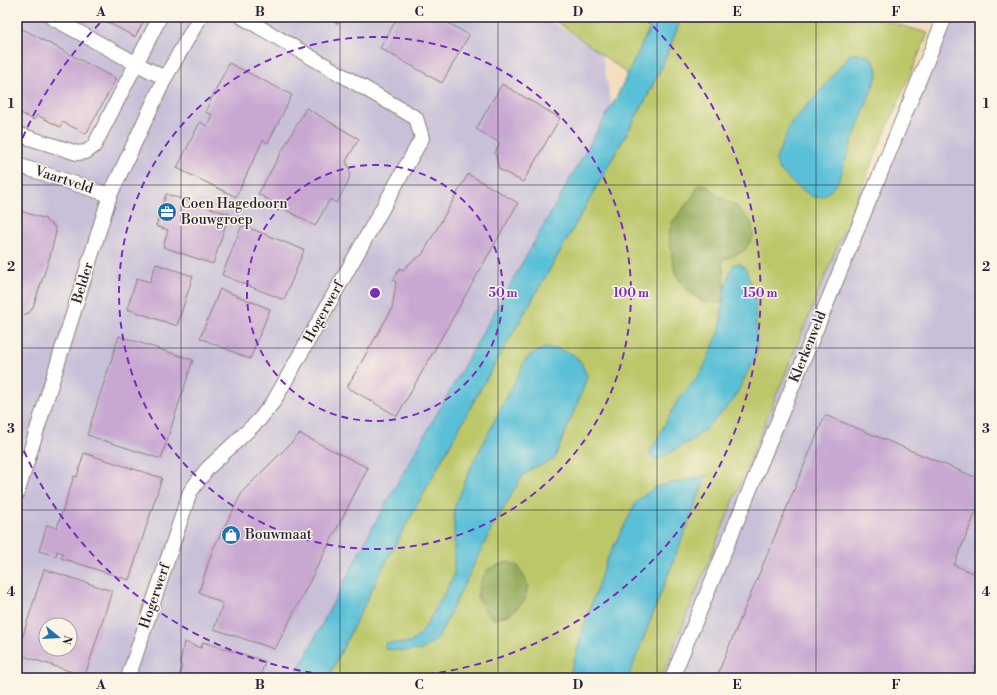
<svg xmlns="http://www.w3.org/2000/svg" width="997" height="695" viewBox="0 0 997 695" font-family="'Libre Bodoni',serif">
<style>
.industrial{fill:#c8bfd8;fill-rule:evenodd}
.green{fill:#bbc769;stroke:#6e7452}
.forest{fill:#94ac5d;stroke:#5b674c}
.water{fill:#5ac0d7;stroke:#3e7189}
.building{fill:#c8a8d1;fill-rule:evenodd}
.lines{fill:none;stroke-linecap:round;stroke-linejoin:round}
.street-casing{stroke:#8a7f7c;stroke-width:16}
.street{stroke:#fff;stroke-width:14}
.grid{fill:none;stroke:#22223b;stroke-width:1;stroke-opacity:0.55}
.ring{fill:none;stroke:#7b2cbf;stroke-width:2;stroke-dasharray:7 5}
.labels{text-anchor:middle;dominant-baseline:central;stroke-width:3;stroke-linejoin:round;paint-order:stroke}
.street-label{font-size:14px;fill:#22223b;stroke:#fcf5e5}
.poi-label{font-size:14px;fill:#22223b;stroke:#fcf5e5;text-anchor:start}
.centre{fill:#7b2cbf;stroke:#fcf5e5;stroke-width:2}
.ring-label{font-size:12px;text-anchor:middle;font-weight:bold;fill:#7b2cbf;stroke:#fcf5e5;stroke-width:3;stroke-linejoin:round;paint-order:stroke}
.neatline{fill:none;stroke:#22223b;stroke-width:1.5}
.grid-label{font-size:13px;text-anchor:middle;font-weight:bold;fill:#22223b}
</style>
<rect width="100%" height="100%" fill="#fcf5e5"/>
<filter id="ink" filterUnits="userSpaceOnUse"><feTurbulence type="fractalNoise" baseFrequency=".025" numOctaves="2"/><feDisplacementMap in="SourceGraphic" scale="8" xChannelSelector="R" yChannelSelector="G"/><feConvolveMatrix kernelMatrix="1 2 1 2 8 2 1 2 1" color-interpolation-filters="sRGB"/></filter>
<filter id="wash" filterUnits="userSpaceOnUse"><feTurbulence type="fractalNoise" baseFrequency=".012" numOctaves="4" result="noise"/><feDisplacementMap in="SourceGraphic" scale="16" xChannelSelector="R" yChannelSelector="G"/><feGaussianBlur stdDeviation="0.9" result="paint"/><feColorMatrix in="noise" values="0 0 0 0 0 0 0 0 0 0 0 0 0 0 0 0 0 1.4 0 .05"/><feComposite in="paint" operator="in"/></filter>
<g filter="url(#wash)">
<rect width="100%" height="100%" fill="#f3dcbc"/>
<!-- industrial -->
<g class="industrial">
<path d="M17 17H541L601 49 612 109 295 678H17ZM46 625H70V649H46Z"/>
<polygon points="682,17 782,161 871,186 945,17 980,17 980,678 328,678 662,66"/>
</g>
<!-- green -->
<g class="green">
<polygon points="550,17 655,17 628,74 573,33"/>
<polygon points="682,17 871,17 928,33 861,188 661,678 328,678 381,571 481,388 565,243 646,99 662,66"/>
</g>
<!-- forest -->
<g class="forest">
<polygon points="699,184 708,186 716,195 737,207 752,223 753,237 744,251 722,260 725,285 723,303 702,302 685,288 676,275 672,257 669,234 671,224 693,196"/>
<polygon points="508,562 518,566 528,584 525,600 509,615 494,619 484,610 477,595 482,579 488,569"/>
</g>
<!-- water -->
<g class="water">
<polygon points="655,17 682,17 662,66 646,99 565,243 481,388 381,571 328,678 294,678 372,528 616,98"/>
<path d="M850 54H864L873 59 878 73 845 161C843 173 837 187 826 194 823 197 817 197 813 197L794 184 778 168 776 159 791 123 823 88Z"/>
<polygon points="734,264 741,264 746,270 755,296 757,353 733,401 708,427 694,439 657,460 649,455 676,403 702,371 720,330 724,292 731,269"/>
<polygon points="544,348 558,349 573,354 582,364 587,376 583,389 554,460 531,469 528,473 523,475 492,528 437,640 421,650 403,651 385,649 385,643 410,643 421,634 454,576 454,508 472,465 525,361 529,356"/>
<polygon points="707,475 628,678 569,678 584,626 606,561 637,501 655,487"/>
</g>
<g id="blocks">
<!-- building -->
<g class="building">
<polygon points="98,17 146,17 135,37"/>
<polygon points="325,17 342,17 338,24"/>
<polygon points="398,17 438,17 469,35 442,83 380,48"/>
<polygon points="17,26 116,79 86,134 63,122 60,127 37,115 34,120 17,111"/>
<polygon points="229,63 292,95 268,143 263,140 236,197 177,168 200,122 207,126 212,115 205,112"/>
<polygon points="502,84 560,118 523,182 499,169 495,153 500,143 476,129"/>
<polygon points="306,108 359,139 346,161 349,167 350,173 348,183 336,203 330,199 315,226 258,194"/>
<polygon points="468,174 518,203 397,416 347,387 392,309 396,282 393,280 400,268 403,270 411,262 422,255"/>
<polygon points="166,194 229,214 213,264 163,247 168,230 156,226"/>
<polygon points="17,210 46,219 46,221 54,226 56,232 50,256 33,307 29,313 22,315 17,315"/>
<polygon points="242,225 304,250 284,300 222,275"/>
<polygon points="156,264 193,276 177,326 127,309 137,278 150,282"/>
<polygon points="220,289 270,309 250,359 200,338"/>
<polygon points="119,336 193,360 161,459 87,435"/>
<polygon points="825,415 980,479 980,502 954,565 980,576 980,656 971,678 716,678"/>
<polygon points="300,434 368,468 275,649 214,629 223,604 199,592 213,549 243,491"/>
<polygon points="84,453 162,478 129,580 61,558 63,553 57,551 56,556 39,551 47,525 57,528 74,476 77,477"/>
<path d="M44 569 112 591 85 676 17 654ZM46 625H70V649H46Z"/>
<polygon points="184,642 201,648 203,642 265,661 260,678 178,678 182,667 180,662"/>
</g>
</g>
</g>
<g filter="url(#ink)">
<use href="#blocks" fill-opacity="0" stroke="#8a7f7c" stroke-width="1"/>
<g class="lines">
<defs>
<g id="street">
<polyline points="51,17 137,64 165,78"/>
<polyline points="17,134 77,153 86,152 94,146 160,17"/>
<polyline points="17,165 110,195"/>
<polyline points="17,494 110,195 165,78 200,17"/>
<polyline points="128,678 190,492 207,469 259,420 274,401 422,138 416,118 242,17"/>
<polyline points="672,678 945,17"/>
</g>
</defs>
<!-- street casing -->
<use href="#street" class="street-casing"/>
<!-- street -->
<use href="#street" class="street"/>
</g>
</g>
<!-- grid -->
<path class="grid" d="M181 17V678M340 17V678M498 17V678M657 17V678M816 17V678M17 185H980M17 348H980M17 510H980"/>
<!-- distance rings -->
<g class="ring">
<circle cx="375" cy="293" r="128"/>
<circle cx="375" cy="293" r="256"/>
<path d="M372 678A385 385 0 0 1 18 437M18 149A385 385 0 0 1 105 18M645 18A385 385 0 0 1 378 678"/>
</g>
<!-- icons -->
<defs>
<symbol id="office-disc" viewBox="-11 -11 22 22"><circle r="9.5" fill="#1f6fb2" stroke="#fcf5e5"/><path d="M-6-3h4V-5.5h4V-3h4V5H-6ZM-1-4.5V-3h2v-1.5ZM-6 0V1H6V0Z" fill="#fff"/></symbol>
<symbol id="shop-disc" viewBox="-11 -11 22 22"><circle r="9.5" fill="#1f6fb2" stroke="#fcf5e5"/><path d="M-5-2.5h2.3a2.7 3.5 0 0 1 5.4 0H5L5.5 6h-11ZM-1.5-2.5h3a1.5 2.3 0 0 0-3 0Z" fill="#fff"/></symbol>
</defs>
<g fill-rule="evenodd">
<use href="#office-disc" x="156" y="201" width="22" height="22"/>
<use href="#shop-disc" x="220" y="524" width="22" height="22"/>
</g>
<g class="labels">
<!-- street labels -->
<g class="street-label">
<text transform="translate(64 180) rotate(18)">Vaartveld</text>
<text transform="translate(83 283) rotate(-73)">Belder</text>
<text transform="translate(324 312) rotate(-61)">Hogerwerf</text>
<text transform="translate(808 347) rotate(-68)">Klerkenveld</text>
<text transform="translate(155 596) rotate(-71)">Hogerwerf</text>
</g>
<!-- poi labels -->
<g class="poi-label">
<text x="181" y="204">Coen Hagedoorn<tspan x="181" dy="16">Bouwgroep</tspan></text>
<text x="245" y="535">Bouwmaat</text>
</g>
</g>
<circle cx="375" cy="293" r="6" class="centre"/>
<g class="ring-label">
<text x="503" y="297">50 m</text>
<text x="631" y="297">100 m</text>
<text x="760" y="297">150 m</text>
</g>
<!-- margin -->
<rect width="997" height="695" fill="none" stroke="#fcf5e5" stroke-width="44"/>
<!-- north arrow -->
<g transform="translate(58 637) rotate(108)"><circle r="19" fill="#fcf5e5" stroke="#a5a1a1"/>
<path d="M0-3L7 15L0 10L-7 15Z" fill="#1f6fb2"/>
<text y="-6" font-size="11" font-weight="bold" text-anchor="middle" fill="#22223b">N</text>
</g>
<rect x="22" y="22" width="953" height="651" class="neatline"/>
<g class="grid-label">
<text x="101" y="16">A</text>
<text x="260" y="16">B</text>
<text x="419" y="16">C</text>
<text x="578" y="16">D</text>
<text x="737" y="16">E</text>
<text x="896" y="16">F</text>
<text x="11" y="108">1</text>
<text x="986" y="108">1</text>
<text x="11" y="271">2</text>
<text x="986" y="271">2</text>
<text x="11" y="433">3</text>
<text x="986" y="433">3</text>
<text x="11" y="596">4</text>
<text x="986" y="596">4</text>
<text x="101" y="689">A</text>
<text x="260" y="689">B</text>
<text x="419" y="689">C</text>
<text x="578" y="689">D</text>
<text x="737" y="689">E</text>
<text x="896" y="689">F</text>
</g>
</svg>
